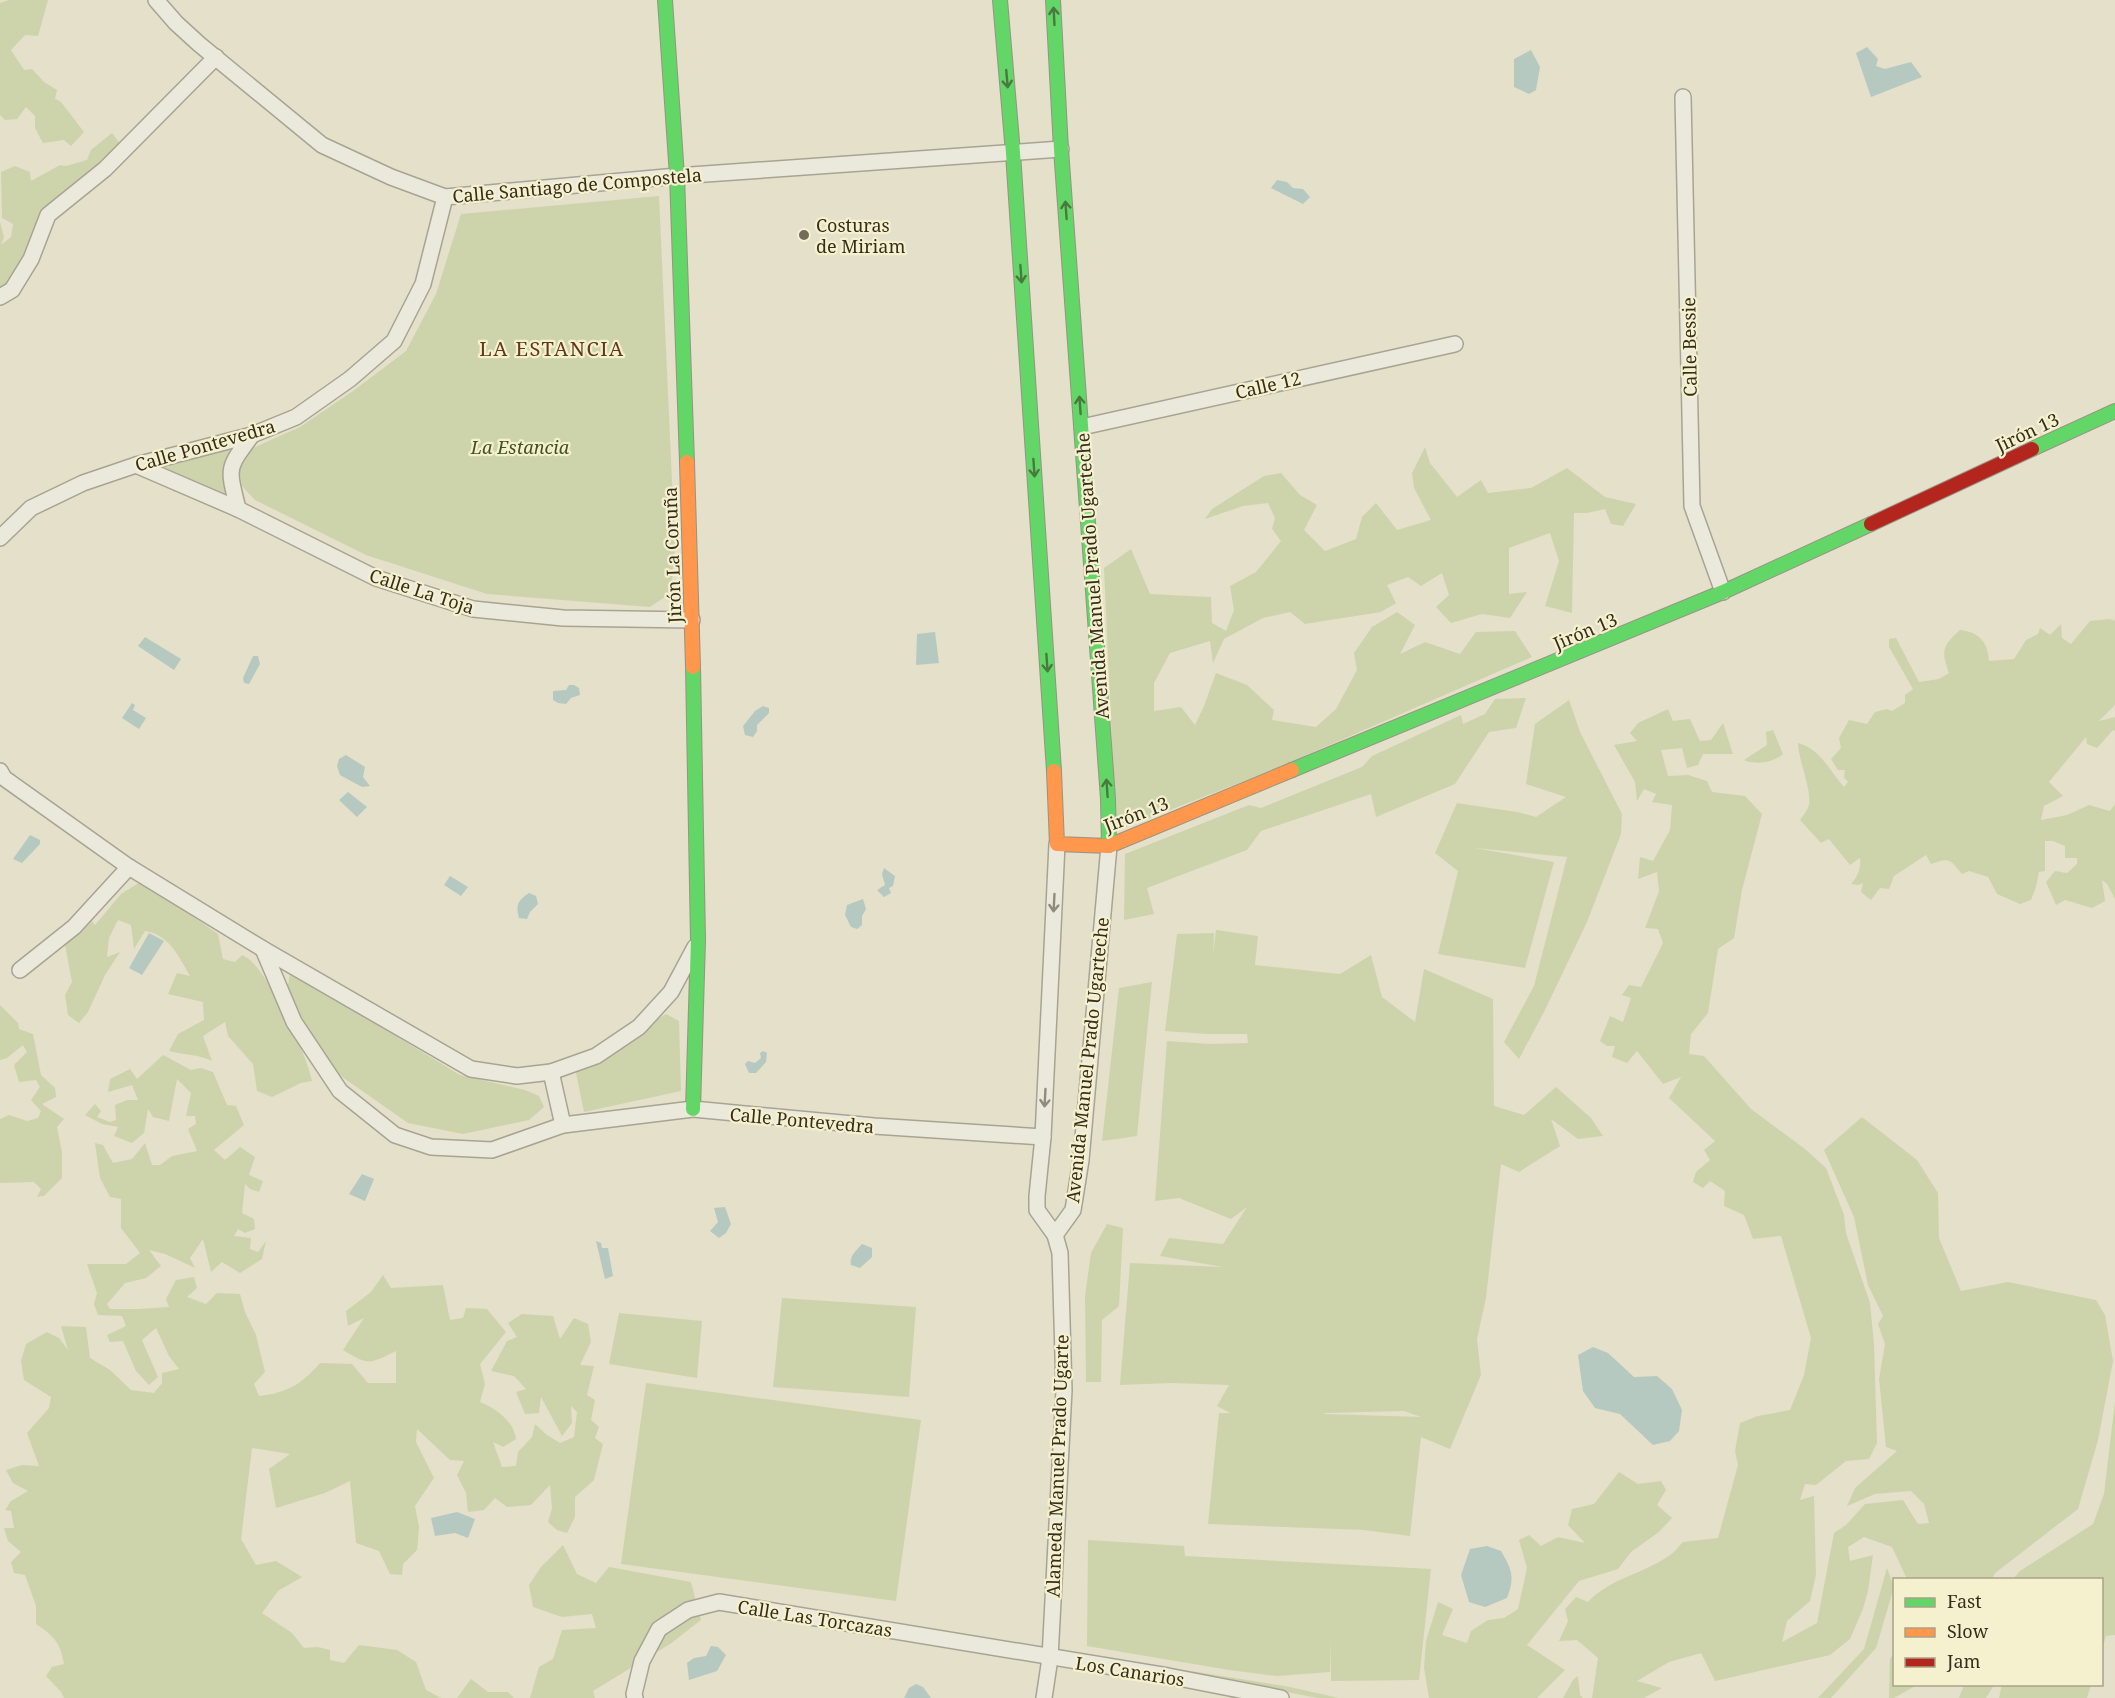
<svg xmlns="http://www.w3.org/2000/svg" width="2115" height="1698" viewBox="0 0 2115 1698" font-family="'Noto Serif',serif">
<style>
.green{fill:#cdd4ac;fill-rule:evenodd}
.water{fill:#b6c9c0}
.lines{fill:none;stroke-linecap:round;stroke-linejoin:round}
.street-casing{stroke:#a8a493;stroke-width:18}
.fast-casing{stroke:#989384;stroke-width:16}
.slow-casing{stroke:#989384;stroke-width:16}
.jam-casing{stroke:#989384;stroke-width:16}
.street{stroke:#ebe9dc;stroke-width:15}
.fast{stroke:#63d668;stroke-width:14}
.slow{stroke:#ff974d;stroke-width:14}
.jam{stroke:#b3261e;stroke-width:14}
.oneway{stroke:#4a793e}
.oneway2{stroke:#908b7c}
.poi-dot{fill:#736c59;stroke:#f5f1ce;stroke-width:2}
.labels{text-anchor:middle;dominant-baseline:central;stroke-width:4.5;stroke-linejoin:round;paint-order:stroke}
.street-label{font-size:18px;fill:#362d1c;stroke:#f5f1ce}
.poi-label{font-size:18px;fill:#362d1c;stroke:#f5f1ce;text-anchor:start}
.park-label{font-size:18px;font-style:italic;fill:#3e5222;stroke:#f5f1ce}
.neighbourhood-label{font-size:20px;letter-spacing:1.5px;fill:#62371b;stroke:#f5f1ce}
</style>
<rect width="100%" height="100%" fill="#e4e0ca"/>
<!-- green -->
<g class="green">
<polygon points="9,0 48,0 38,36 25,35 11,50 24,70 32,69 44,82 57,90 55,99 61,102 84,132 71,146 64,140 43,143 35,128 35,116 26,107 17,119 5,120 0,115 0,3"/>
<polygon points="112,133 121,145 42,214 23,261 7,286 0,290 0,222 4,237 1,245 11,237 13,224 2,218 1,172 15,166 30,172 31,181 60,165 66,166 87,160 91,150"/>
<polygon points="659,196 675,547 671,593 650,607 487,594 366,555 255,500 242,486 238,466 246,451 300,427 353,391 406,351 436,294 461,214"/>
<path d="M235 443C222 469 221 471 229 500L147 465Z"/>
<polygon points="1425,447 1430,463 1457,497 1481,480 1488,493 1531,488 1567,468 1605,497 1636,504 1623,526 1611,524 1605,509 1587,513 1574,513 1572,613 1545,606 1559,561 1550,533 1509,548 1509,594 1527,592 1510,618 1482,614 1451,623 1436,607 1449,595 1442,573 1421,586 1408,577 1387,585 1396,603 1381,612 1305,624 1290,612 1263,618 1224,639 1213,663 1210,641 1170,653 1154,683 1154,711 1181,707 1195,725 1204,706 1216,673 1247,685 1274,710 1272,720 1316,727 1336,709 1357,670 1354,653 1372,627 1397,612 1415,625 1400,654 1425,642 1460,654 1476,632 1515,631 1532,657 1270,771 1116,831 1104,568 1131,549 1150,594 1211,597 1212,623 1226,631 1234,610 1230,586 1256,572 1281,541 1272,529 1275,518 1268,503 1243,506 1205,519 1212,509 1264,476 1281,473 1300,495 1317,505 1304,530 1325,551 1356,539 1362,517 1376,503 1397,530 1431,520 1414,488 1412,473"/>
<path d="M2110 619 2115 621V705L2099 721 2115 717V731L2113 730 2097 748 2087 744 2086 737 2049 782 2063 796 2044 806 2041 820 2067 815 2089 805 2110 811 2115 804V899L2107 884 2102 880 2105 901 2092 908 2065 900 2056 905 2046 882 2055 871 2067 873 2077 864V858H2065V846L2053 841H2045V871L2039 872 2036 887 2031 900 2020 904 1997 894 1988 877 1969 871 1962 874C1950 859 1949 857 1931 864L1926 855 1894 876 1889 889 1880 888 1871 900 1861 892 1863 883 1858 885 1851 884C1858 876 1861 868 1860 858L1850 865 1829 839 1821 843 1800 820C1802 817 1806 812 1808 808 1814 794 1798 760 1798 743 1821 749 1830 772 1844 787L1848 782 1844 777 1845 770H1838L1831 759 1841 748 1839 738 1849 720 1867 724 1875 712 1887 709 1892 711 1905 703V695L1913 689 1889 647V639L1896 638 1919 682 1939 679 1949 673C1941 651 1942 646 1960 630 1979 632 1988 642 1989 661L2014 659 2026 640 2038 634 2040 628 2050 635 2061 624 2062 638 2071 644 2090 621Z"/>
<polygon points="1526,698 1516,728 1489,732 1455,784 1376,817 1371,794 1261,831 1247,850 1147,888 1154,914 1124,920 1125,854 1249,805 1261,808 1362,767 1372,756 1461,715 1463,724 1485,714 1495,699"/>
<polygon points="1569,700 1580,732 1622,814 1621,834 1587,922 1544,1012 1519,1059 1504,1042 1534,986 1567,857 1475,848 1554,862 1525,968 1438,954 1458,871 1435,853 1457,803 1517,812 1536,817 1566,797 1526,784 1535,724"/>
<path d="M1668 709 1673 721 1690 719 1700 741 1711 740 1723 723 1733 754H1703L1698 765 1687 768 1682 748 1661 750 1668 776 1688 775 1707 781 1712 792 1745 796 1762 814 1742 890 1734 938 1718 949 1708 1013 1691 1034 1689 1054 1704 1056 1751 1109 1805 1149 1826 1168 1844 1215 1846 1233 1870 1303 1874 1344 1877 1443 1869 1459 1846 1461 1816 1485 1805 1484 1800 1500 1814 1496 1816 1575 1810 1601 1787 1621 1782 1642 1817 1623 1834 1533 1846 1525 1865 1504 1903 1500 1918 1524 1929 1523 1924 1504 1911 1491 1875 1494 1847 1506 1855 1488 1897 1451 1886 1447 1879 1379 1885 1344 1878 1324 1883 1316 1868 1285 1854 1217 1824 1150 1862 1117 1917 1160 1938 1193 1939 1238 1961 1291 2008 1282 2096 1300 2105 1315 2113 1361 2098 1440 2078 1509 1995 1573 1992 1579H1907L1892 1547 1864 1537 1848 1547 1850 1561 1873 1555 1868 1591 1863 1609 1850 1639 1830 1655 1715 1681 1701 1653 1669 1662 1637 1681 1662 1688 1644 1698H1592L1598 1658 1577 1640 1559 1641 1568 1621 1565 1609 1576 1597 1588 1602C1610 1578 1644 1574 1670 1555 1675 1552 1679 1546 1683 1542L1718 1538 1738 1465 1735 1451 1740 1423 1758 1416 1790 1410 1804 1375 1811 1338 1781 1236 1753 1239 1744 1215 1724 1206 1725 1191 1710 1181 1703 1188 1693 1182 1696 1172 1710 1160 1704 1150 1715 1141 1669 1098 1681 1077 1663 1084 1637 1051 1627 1063 1612 1057 1615 1046H1607L1600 1041 1610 1016 1623 1022 1631 998 1622 995 1629 985 1641 987 1663 943 1658 929 1645 928 1659 891 1657 872 1638 879 1640 857 1653 861 1670 830 1672 805 1652 802 1656 794 1644 789 1637 801 1635 782 1614 745 1637 741 1630 733 1638 723Z"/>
<path d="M1773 730 1783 754C1773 763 1756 765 1744 760L1767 745 1766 732Z"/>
<path d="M142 881 218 934 223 959 235 962 242 955C246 957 250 959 253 963 273 984 306 1052 312 1081L301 1083 272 1097 257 1091 253 1064 228 1036 225 1022 203 1036 212 1061C198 1054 183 1055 169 1051L178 1034 204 1020 203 1002 168 994 177 973 190 976C179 957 169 934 145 931L134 949 131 925 118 920 109 938 107 957 120 952 105 975 88 1012 79 1023 68 1015 65 995 72 982 65 945 90 919 95 925 121 894Z"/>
<path d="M1216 930 1258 936 1255 965 1340 974 1371 955 1382 997 1415 1022 1424 969 1493 999 1494 1106 1524 1115 1556 1087 1591 1118 1603 1136 1578 1139 1551 1119 1560 1146 1519 1172 1501 1164 1486 1298 1477 1339 1481 1375 1450 1449 1421 1437 1410 1536 1364 1530 1208 1524 1219 1413H1230L1217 1406 1229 1385 1172 1383 1120 1385 1130 1263 1223 1267 1160 1256 1169 1238 1223 1244 1247 1207 1231 1219 1179 1198 1155 1201 1167 1041 1210 1044 1248 1043 1247 1034H1207L1165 1031 1177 934 1214 933 1213 955ZM1404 1411 1421 1417 1324 1414 1325 1413Z"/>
<polygon points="290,972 460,1075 525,1090 539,1096 544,1107 529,1120 463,1134 408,1123 338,1074 303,1027 287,992"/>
<polygon points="1152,982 1137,1136 1102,1141 1119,988"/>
<polygon points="0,1005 18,1023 19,1029 33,1034 41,1075 55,1088 56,1097 42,1104 64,1119 57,1127 62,1152 62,1178 44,1196 37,1197 41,1189 34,1182 0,1183 0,1119 9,1115 27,1121 38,1118 41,1111 31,1100 40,1087 36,1080 19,1082 14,1065 27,1052 23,1045 7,1058 0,1060"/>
<polygon points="666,1014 679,1021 681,1091 584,1112 575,1068"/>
<path d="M163 1055 191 1070 201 1068 213 1072 227 1105 236 1106 244 1125 214 1150 225 1160 240 1147 255 1157 249 1175 263 1181 259 1192 250 1189 245 1184 242 1213 254 1219 255 1229 245 1233 238 1229 234 1236 251 1238 250 1249 258 1252 266 1241 262 1259 240 1273 222 1262 211 1272 203 1239 190 1258 195 1268 165 1254 149 1250 161 1266 146 1278 125 1283 107 1304 110 1309H138L169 1307 166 1299 176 1280 194 1277 197 1288 187 1297 206 1304 217 1293 240 1294 245 1312 256 1335 265 1372 254 1384 259 1396C287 1393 302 1384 320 1363L352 1364 368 1383H396V1351C369 1364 369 1366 343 1350L364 1318 348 1326 346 1311 371 1292 383 1275 391 1288 443 1285 450 1320 463 1318 466 1308 487 1309 506 1332 480 1364 485 1384 480 1402C495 1408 514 1421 516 1439L503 1447 493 1442 502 1467 516 1466 518 1452 532 1437 535 1424 547 1435 560 1443 574 1437 577 1412 571 1406 572 1423 562 1436 541 1397 539 1413 525 1414 516 1392 526 1389 514 1376 491 1371 507 1341 517 1337 508 1323 522 1314 553 1316 560 1339 574 1318 588 1324 591 1342 580 1365 594 1366 587 1395 595 1400 591 1420 599 1427 595 1438 603 1444 594 1480 575 1497V1517L567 1533 557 1530 548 1522 552 1508 550 1485 531 1505 507 1507 495 1498 484 1510 468 1512 466 1493 457 1475 464 1461 450 1460 417 1429 416 1442 434 1478 415 1506 419 1527 417 1550 403 1564 402 1575 390 1574 379 1551 356 1543 350 1481 325 1493 276 1508 269 1469 290 1454 252 1448 241 1539 256 1565 276 1561 302 1577 278 1591 262 1613 292 1633 304 1648 318 1647 330 1650V1660L344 1663 359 1645 397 1650 416 1662 426 1690 441 1698H64L61 1692 46 1676 52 1667 64 1664C60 1642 54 1636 36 1624V1606L25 1575 14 1573 11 1562 21 1552 8 1541 4 1528H14L11 1511 5 1510 11 1501 28 1491 13 1483 6 1470 22 1465 39 1466 27 1433 49 1408 51 1397 24 1380 21 1361 26 1344 47 1332 59 1338 68 1350 61 1326 86 1327 90 1358 110 1370 131 1390 154 1393 162 1383V1373L179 1369 169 1356 156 1328 142 1340 158 1377 149 1385 136 1371 123 1341 110 1342 107 1335 126 1326 122 1316 98 1315 94 1304 97 1293 87 1264H126L140 1253 121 1228V1199L110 1197 100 1178 95 1143 103 1145 113 1163 132 1159 145 1143 152 1165H160L172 1156 197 1151 188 1129 196 1124 195 1116H186L191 1093 177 1079 169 1121 153 1117 148 1109 144 1133 132 1143 114 1136 118 1127 102 1124 85 1115 95 1104 101 1111 97 1117 110 1122 116 1120 115 1105 127 1100H138L132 1085 108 1092 110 1079 130 1069 137 1079Z"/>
<polygon points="1107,1224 1123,1228 1119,1306 1102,1320 1101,1382 1086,1382 1085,1296 1091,1253"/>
<polygon points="782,1298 916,1307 909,1397 773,1387"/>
<polygon points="619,1313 702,1321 697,1378 609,1364"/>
<polygon points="646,1383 921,1420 896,1601 621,1564"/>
<polygon points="2115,1401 2115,1635 2106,1636 2102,1650 2102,1580 2013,1579 2020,1571 2093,1524 2104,1494"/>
<polygon points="1619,1472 1638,1484 1661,1481 1666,1490 1657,1505 1672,1518 1659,1532 1631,1552 1618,1569 1579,1581 1527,1645 1565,1670 1537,1698 1429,1698 1424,1668 1426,1641 1438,1602 1453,1609 1442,1635 1467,1643 1471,1631 1488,1620 1504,1618 1518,1609 1527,1568 1519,1540 1529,1535 1541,1546 1558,1537 1585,1543 1568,1525 1572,1509 1594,1504"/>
<polygon points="1088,1540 1184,1546 1185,1556 1431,1569 1419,1680 1331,1681 1331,1641 1330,1672 1277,1676 1229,1670 1087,1646"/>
<polygon points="563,1545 577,1574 596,1583 609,1567 691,1582 701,1620 670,1644 593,1691 595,1698 530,1698 539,1667 553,1659 562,1630 596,1628 592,1614 562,1617 533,1607 529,1585 541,1567"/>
<polygon points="1887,1568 1894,1587 1876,1648 1831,1698 1818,1698 1864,1649"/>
<polygon points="1894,1653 1894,1684 1917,1685 1894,1698 1889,1698 1890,1659"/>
<polygon points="1084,1654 1290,1687 1339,1698 1318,1698"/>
<polygon points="1578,1676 1580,1695 1583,1698 1563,1698 1573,1680"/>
<polygon points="471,1679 488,1692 508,1692 514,1698 457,1698"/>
<polygon points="2002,1684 2091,1684 2091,1685 2087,1698 1999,1698"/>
<polygon points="1964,1685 1964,1684 1994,1685 1986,1698 1959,1698"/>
</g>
<!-- water -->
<g class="water">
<polygon points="1867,47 1878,59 1876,66 1885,69 1911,62 1922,77 1871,97 1856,53"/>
<polygon points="1531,50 1540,67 1536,90 1529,94 1514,87 1514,59"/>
<polygon points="1277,180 1287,182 1293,188 1303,189 1310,197 1303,204 1271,188"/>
<polygon points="935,632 939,663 916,665 917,634"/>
<polygon points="145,637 181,659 174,670 138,646"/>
<polygon points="253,656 258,656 260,664 249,684 244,683 243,678"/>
<polygon points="569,685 574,685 579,688 580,695 571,698 566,704 558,703 553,700 553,691 566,690"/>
<polygon points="132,703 135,705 133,710 146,718 139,729 122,718"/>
<polygon points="763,706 769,708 769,713 757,725 757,731 753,737 745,735 743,726 755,711"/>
<polygon points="346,755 365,767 363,777 370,786 362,787 340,775 337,766 339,759"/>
<polygon points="348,792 367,807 357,817 339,800"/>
<polygon points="30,835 40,840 40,844 22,863 13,859"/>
<polygon points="884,868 895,876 893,886 889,888 891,893 884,897 877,890 885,885 882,874"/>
<polygon points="450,876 468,887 461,896 444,885"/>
<path d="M529 893 536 896 538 904 530 912 527 919 519 918C516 905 517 901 529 893Z"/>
<polygon points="863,899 866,909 862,916 862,925 857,929 851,927 845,915 847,905"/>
<polygon points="149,933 164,941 142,975 129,968"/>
<polygon points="763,1051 767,1053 766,1062 756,1073 749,1073 745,1064 748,1061 755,1063 761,1058 760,1053"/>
<polygon points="362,1174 374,1179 365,1201 349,1194"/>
<polygon points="725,1207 731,1224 726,1233 719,1238 710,1231 718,1222 714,1208"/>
<polygon points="596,1241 601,1243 602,1248 608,1248 613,1276 605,1279"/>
<path d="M862 1244 872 1248V1257L860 1268 851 1265C849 1256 856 1251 862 1244Z"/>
<polygon points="1593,1347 1608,1353 1634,1377 1657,1376 1672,1389 1682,1410 1679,1431 1670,1441 1653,1445 1620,1414 1595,1408 1583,1391 1578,1355"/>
<polygon points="457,1512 475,1519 468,1538 455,1533 435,1536 431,1518"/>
<path d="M1487 1546 1501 1551C1512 1570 1515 1577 1507 1598L1485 1607 1469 1602 1461 1575 1470 1549Z"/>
<polygon points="711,1646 718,1647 726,1655 717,1671 689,1680 687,1663 694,1658 706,1656"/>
<polygon points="916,1684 923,1687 931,1698 904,1698 909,1688"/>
</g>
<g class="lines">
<defs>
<g id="street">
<polyline points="156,0 176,23 199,44 322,145 391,177 445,197 677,176 1061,149"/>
<polyline points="1683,97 1692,506 1723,592"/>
<polyline points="0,297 12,290 31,259 48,215 105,169 216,57"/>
<polyline points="1082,427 1455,344"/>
<polyline points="136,465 238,509 376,578 473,609 563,618 692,620"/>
<path d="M238 509C228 467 226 470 252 435"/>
<polyline points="0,538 31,508 83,483 136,465 252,435 296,417 350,379 394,341 423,284 445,197"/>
<polyline points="0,771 4,778 129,867 263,949 471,1069 517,1076 551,1072 596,1056 639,1027 671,992 695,947"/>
<polyline points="263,949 294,1022 340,1091 395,1135 431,1147 492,1150 563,1125 693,1109 874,1126 1043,1137"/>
<polyline points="20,970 74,927 129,867"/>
<polyline points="551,1072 563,1125"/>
<polyline points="1055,1235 1073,1210 1081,1160 1109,846"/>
<polyline points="635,1698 634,1694 642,1661 659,1629 688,1610 719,1602 1168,1676 1281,1698"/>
<polyline points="1044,1698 1050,1658 1064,1390 1060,1253 1055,1235 1037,1210 1037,1196 1043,1137 1057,844"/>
</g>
<g id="fast">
<polyline points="665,0 677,176 687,462"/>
<polyline points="1000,0 1013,153 1054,771"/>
<polyline points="1053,0 1061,149 1108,799 1109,846"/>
<polyline points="2032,449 2115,411"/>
<polyline points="693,667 698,940 693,1109"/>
<polyline points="1292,770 1723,592 1871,524"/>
</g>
<g id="slow">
<polyline points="687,462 693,667"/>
<polyline points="1054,771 1057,844 1109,846 1292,770"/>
</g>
<polyline id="jam" points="1871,524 2032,449"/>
</defs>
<!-- street casing -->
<use href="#street" class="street-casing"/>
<!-- fast casing -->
<use href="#fast" class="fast-casing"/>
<!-- slow casing -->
<use href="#slow" class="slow-casing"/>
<!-- jam casing -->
<use href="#jam" class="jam-casing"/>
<!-- street -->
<use href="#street" class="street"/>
<!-- fast -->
<use href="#fast" class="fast"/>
<!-- slow -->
<use href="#slow" class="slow"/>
<!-- jam -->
<use href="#jam" class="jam"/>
</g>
<!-- one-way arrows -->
<defs><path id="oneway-shaft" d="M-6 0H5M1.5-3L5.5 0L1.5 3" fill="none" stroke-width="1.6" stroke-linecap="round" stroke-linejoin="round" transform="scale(1.5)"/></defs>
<g class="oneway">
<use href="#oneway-shaft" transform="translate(1054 16) rotate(-93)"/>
<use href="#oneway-shaft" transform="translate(1007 79) rotate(85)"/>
<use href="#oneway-shaft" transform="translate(1066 210) rotate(-94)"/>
<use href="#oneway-shaft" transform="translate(1021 274) rotate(86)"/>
<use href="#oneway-shaft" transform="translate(1080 405) rotate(-94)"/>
<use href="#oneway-shaft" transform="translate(1034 468) rotate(86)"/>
<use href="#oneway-shaft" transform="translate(1047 663) rotate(86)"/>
<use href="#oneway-shaft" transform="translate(1107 788) rotate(-94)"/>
</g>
<g class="oneway2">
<use href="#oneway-shaft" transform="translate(1054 903) rotate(93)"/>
<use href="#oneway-shaft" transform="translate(1045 1098) rotate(93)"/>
</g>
<!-- markers -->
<circle class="poi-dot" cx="804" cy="235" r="6"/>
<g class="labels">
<!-- street labels -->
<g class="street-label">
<text transform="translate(577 185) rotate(-5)">Calle Santiago de Compostela</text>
<text transform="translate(1689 347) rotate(-91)">Calle Bessie</text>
<text transform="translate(1268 385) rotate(-13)">Calle 12</text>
<text transform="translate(2027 432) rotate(-25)">Jirón 13</text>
<text transform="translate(205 445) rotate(-16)">Calle Pontevedra</text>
<text transform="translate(672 555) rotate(-92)">Jirón La Coruña</text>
<text transform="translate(1092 576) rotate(-94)">Avenida Manuel Prado Ugarteche</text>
<text transform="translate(422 591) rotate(18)">Calle La Toja</text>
<text transform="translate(1585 631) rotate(-23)">Jirón 13</text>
<text transform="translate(1136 814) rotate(-21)">Jirón 13</text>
<text transform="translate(1087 1060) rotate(-84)">Avenida Manuel Prado Ugarteche</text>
<text transform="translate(802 1120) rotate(5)">Calle Pontevedra</text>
<text transform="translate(1057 1466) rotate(-88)">Alameda Manuel Prado Ugarte</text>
<text transform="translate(815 1618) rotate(9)">Calle Las Torcazas</text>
<text transform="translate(1130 1671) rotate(9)">Los Canarios</text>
</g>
<!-- poi labels -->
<g class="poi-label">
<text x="816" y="225">Costuras<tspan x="816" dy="21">de Miriam</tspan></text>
</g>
<!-- park labels -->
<g class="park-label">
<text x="520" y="447">La Estancia</text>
</g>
<!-- neighbourhood labels -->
<g class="neighbourhood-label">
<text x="552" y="348">LA ESTANCIA</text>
</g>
</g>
<!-- legend -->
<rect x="1893" y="1578" width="210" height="108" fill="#f5f1ce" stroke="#a9a387" stroke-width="1.5"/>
<rect x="1905" y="1598" width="30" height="9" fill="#63d668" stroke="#a9a387" stroke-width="1.5"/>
<text x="1947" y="1608" font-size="18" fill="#362d1c">Fast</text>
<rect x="1905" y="1628" width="30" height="9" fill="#ff974d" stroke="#a9a387" stroke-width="1.5"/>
<text x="1947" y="1638" font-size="18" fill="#362d1c">Slow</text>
<rect x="1905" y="1658" width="30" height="9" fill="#b3261e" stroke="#a9a387" stroke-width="1.5"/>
<text x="1947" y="1668" font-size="18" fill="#362d1c">Jam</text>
</svg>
